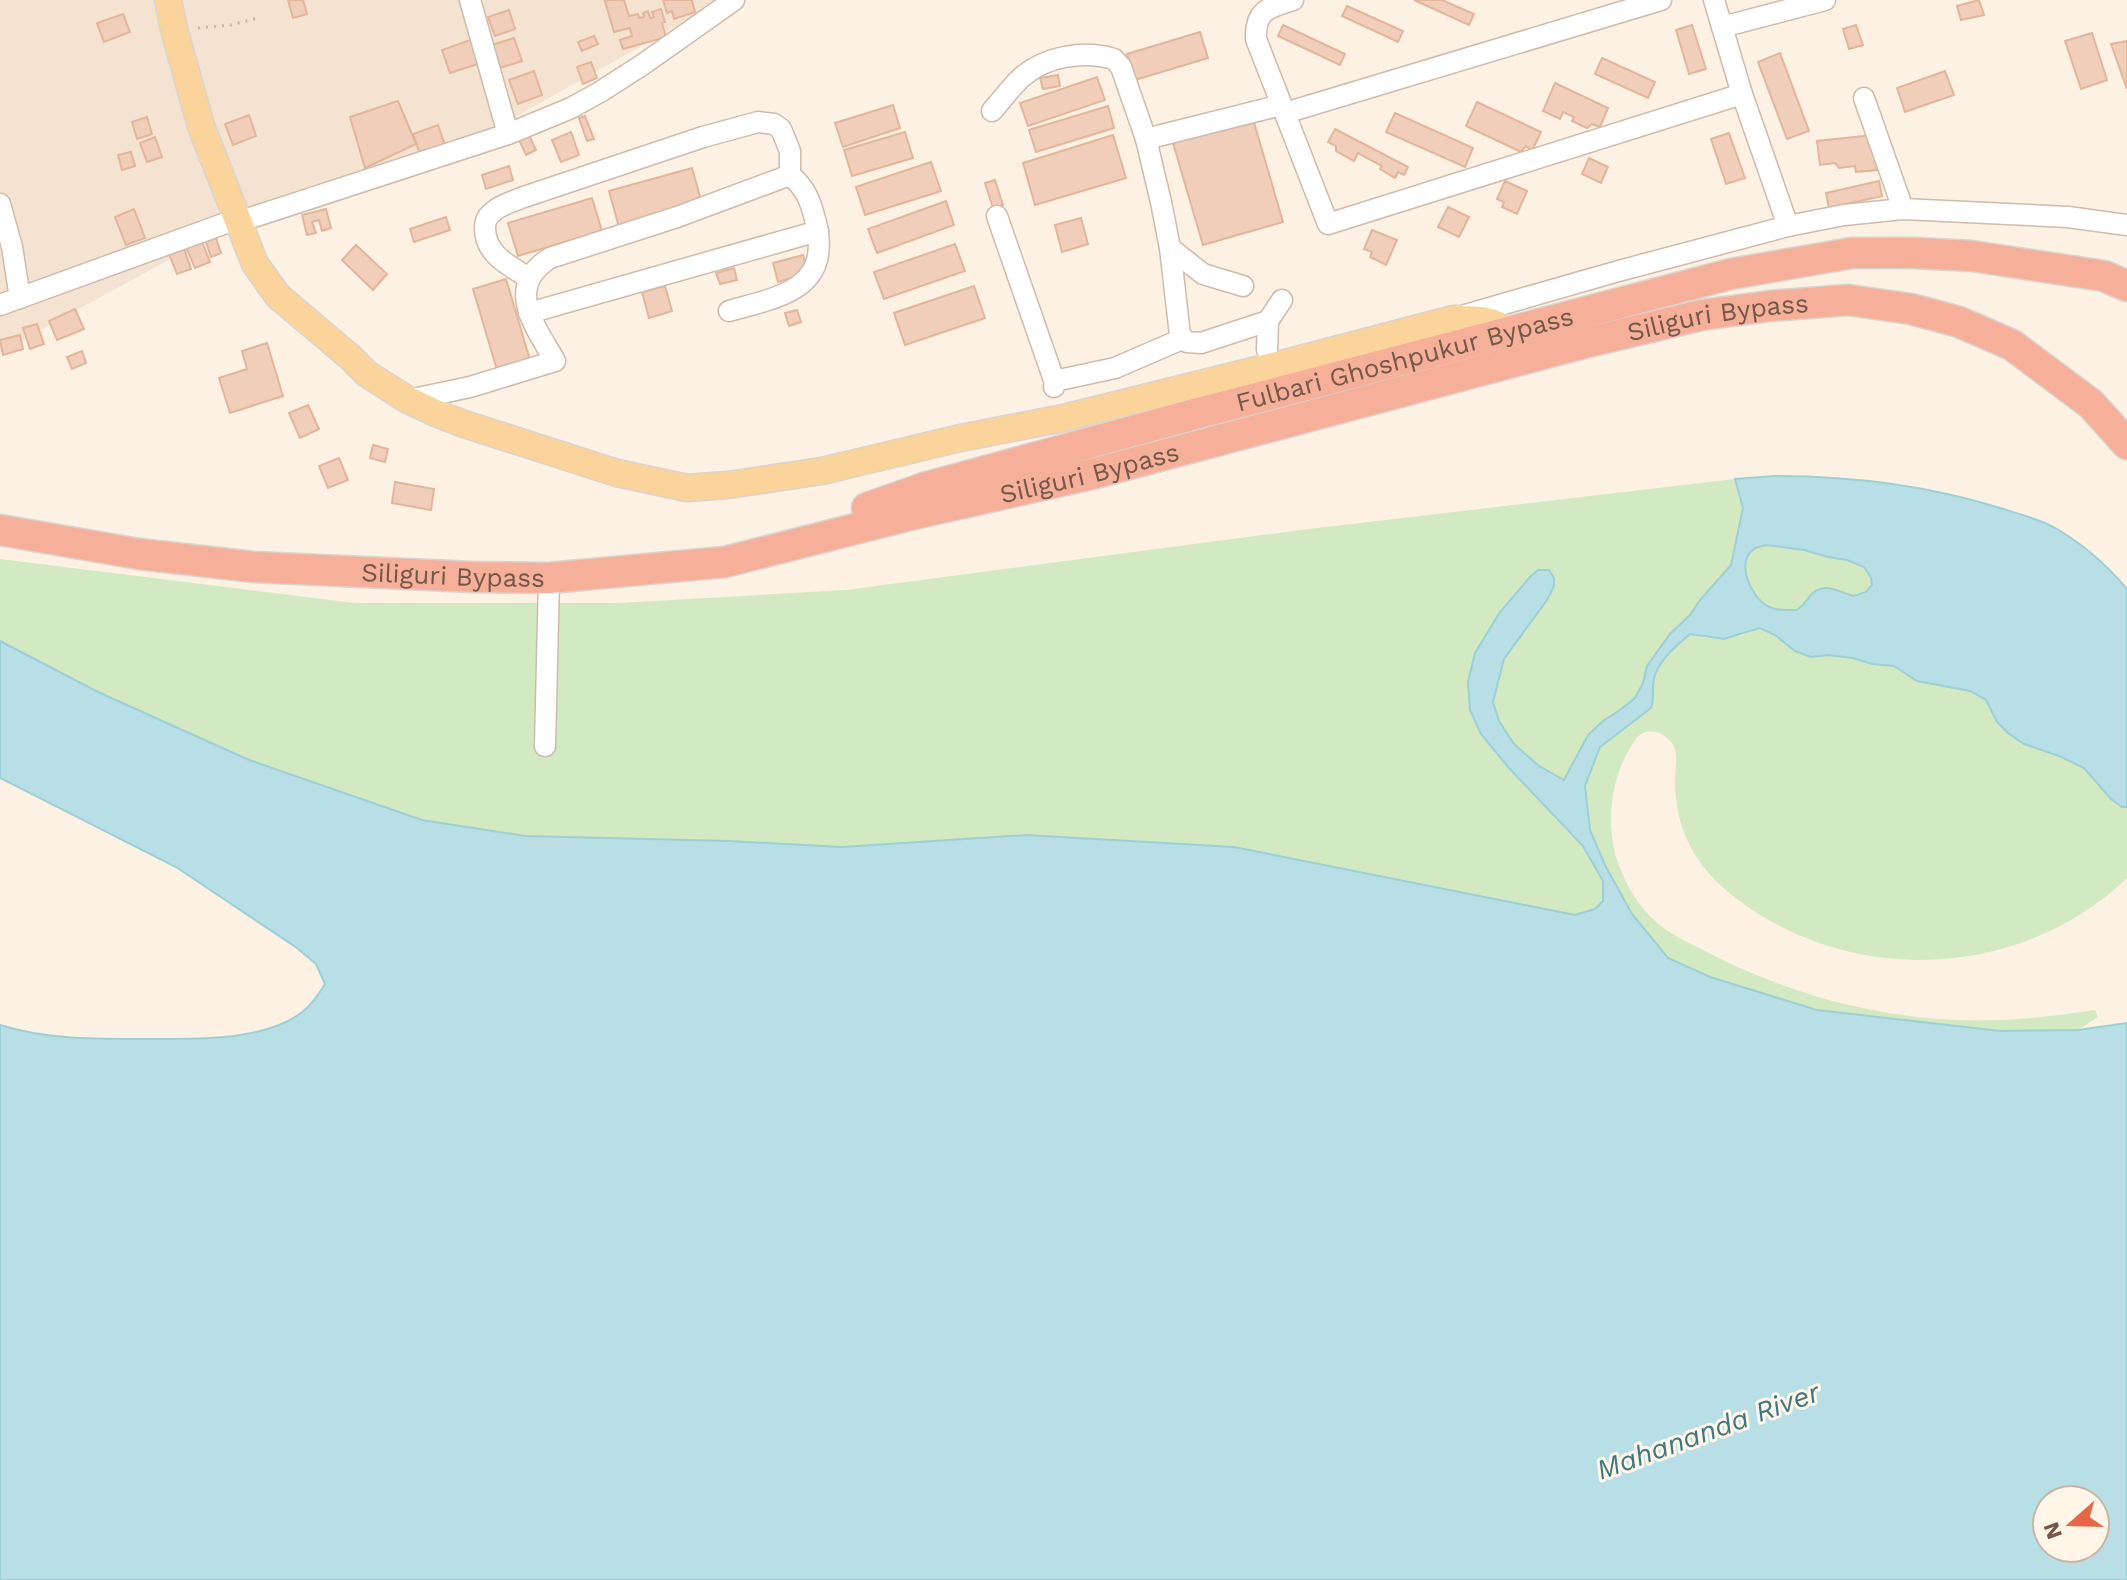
<svg xmlns="http://www.w3.org/2000/svg" width="2127" height="1580" viewBox="0 0 2127 1580" font-family="'Work Sans',sans-serif">
  <style>
    .residential { fill: #f3e3d0 }
    .green { fill: #d2e9c1 }
    .water { fill: #b7dfe5; stroke: #9dcfd6; stroke-width: 2; fill-rule: evenodd }
    .building { fill: #f1ceba; stroke: #e3b59a; stroke-width: 2 }
    .lines { fill: none; stroke-linecap: round; stroke-linejoin: round }
    .minor-casing { stroke: #cfbbac; stroke-width: 23 }
    .major-casing { stroke: #dbd3d0; stroke-width: 29 }
    .highway-casing { stroke: #dbd3d0; stroke-width: 33 }
    .path { stroke: #d5b29d; stroke-width: 3; stroke-dasharray: 2 6; stroke-linecap: butt }
    .minor { stroke: #fff; stroke-width: 20 }
    .major { stroke: #fad49a; stroke-width: 26 }
    .highway { stroke: #f6af99; stroke-width: 30 }
    .labels { text-anchor: middle; dominant-baseline: central; stroke-width: 6; stroke-linejoin: round; paint-order: stroke }
    .street-label { font-size: 26px; fill: #735749; stroke: #fff5e8 }
    .water-label { font-size: 28px; font-style: italic; fill: #40777f; stroke: #fff5e8 }
  </style>
  <rect width="100%" height="100%" fill="#fcf1e2"/>
  <polygon class="residential" points="0,0 723,0 478,138 238,222 0,352"/>
  <g class="green">
    <polygon points="1735,479 1743,508 1731,565 1700,600 1690,615 1670,634 1647,666 1643,683 1635,698 1620,710 1603,721 1588,735 1563,781 1539,766 1514,744 1499,721 1493,702 1504,659 1547,600 1538,570 1530,577 1500,613 1475,653 1468,682 1470,710 1481,734 1508,767 1583,846 1603,881 1603,901 1595,909 1575,915 1234,847 1026,835 842,847 525,836 422,820 249,760 98,692 0,641 0,559 354,603 620,603 846,590 1309,529"/>
    <path d="M1766 545 1804 550 1828 557 1847 560 1864 567 1871 578 1872 585 1866 592 1854 596C1840 593 1824 580 1811 595 1806 601 1804 605 1797 610 1787 610 1774 611 1766 605 1751 596 1735 563 1754 549 1756 547 1763 546 1766 545Z"/>
    <path d="M1760 628 1775 635 1795 651 1811 657 1828 655 1853 658 1872 664 1894 666 1917 681 1970 691 1986 700 1991 708 2059 756 2084 768 2111 799 2122 807H2127V878C2023 978 1857 987 1741 902 1701 873 1678 839 1675 788 1674 776 1678 760 1675 749 1670 736 1656 728 1643 733 1637 736 1634 742 1630 748 1612 778 1607 815 1614 849 1621 878 1638 908 1661 926 1675 937 1692 944 1707 952 1778 989 1858 1013 1938 1019 1991 1023 2043 1018 2095 1010L2098 1017 2078 1030 2000 1031 1817 1010 1710 977 1668 958 1632 914 1605 865 1590 830 1585 786 1600 747 1651 708C1655 697 1651 687 1655 675 1661 658 1677 645 1690 634L1707 638 1741 636Z"/>
  </g>
  <path class="water" d="M1775 476C1852 476 1926 485 2000 508 2019 514 2040 519 2057 529 2084 545 2107 565 2127 589V807H2122L2111 799 2084 768 2059 756 2024 744 2008 733 1997 722 1986 700 1970 691 1917 681 1894 666 1872 664 1853 658 1828 655 1811 657 1795 651 1775 635 1760 628 1724 639 1690 634C1677 645 1661 658 1655 675 1651 687 1655 697 1651 708L1600 747 1585 786 1590 830 1605 865 1632 914 1668 958 1710 977 1817 1010 2000 1031 2078 1030 2127 1023V1580H0V1025C48 1040 97 1039 146 1039 189 1039 246 1041 286 1022 305 1013 314 1002 325 984L316 964 297 948 176 867 0 778V641L98 692 249 760 422 820 525 836 728 841 842 847 1026 835 1234 847 1575 915 1595 909 1603 901V881L1583 846 1508 767 1481 734 1470 710 1468 682 1475 653 1500 612 1530 577 1538 570H1549L1554 578V586L1547 600 1504 659 1493 702 1499 721 1514 744 1539 766 1564 780 1588 735 1603 721 1620 710 1635 698 1643 683 1647 666 1670 634 1690 615 1700 600 1731 565 1743 508 1735 479ZM1766 545 1804 550 1828 557 1847 560 1864 567 1871 578 1872 585 1866 592 1854 596C1840 593 1824 580 1811 595 1806 601 1804 605 1797 610 1787 610 1774 611 1766 605 1751 596 1735 562 1754 549 1756 547 1763 546 1766 545ZM2095 1500V1548H2047V1500Z"/>
  <g class="building">
    <polygon points="288,0 303,0 307,14 293,18"/>
    <polygon points="609,0 624,0 629,16 638,14 639,18 644,17 643,13 648,11 650,18 654,17 652,12 661,9 665,22 662,23 666,37 623,49 620,40 632,36 630,28 614,32 605,1"/>
    <polygon points="663,0 692,0 695,12 674,19 672,11 667,13"/>
    <polygon points="1414,0 1442,0 1474,14 1469,25"/>
    <polygon points="1979,0 1984,15 1961,20 1957,6"/>
    <polygon points="1347,6 1403,31 1398,42 1342,16"/>
    <polygon points="509,10 515,29 495,36 488,17"/>
    <polygon points="123,14 130,32 104,42 97,23"/>
    <polygon points="1283,25 1345,54 1340,65 1278,36"/>
    <polygon points="1692,25 1706,69 1689,74 1676,30"/>
    <polygon points="1856,25 1863,45 1849,49 1843,29"/>
    <polygon points="1200,32 1208,58 1135,80 1127,54"/>
    <polygon points="2092,33 2107,80 2081,89 2065,41"/>
    <polygon points="594,36 598,44 582,51 578,42"/>
    <polygon points="514,38 522,61 500,68 492,45"/>
    <polygon points="473,39 481,63 450,73 442,50"/>
    <polygon points="2127,41 2127,89 2111,44"/>
    <polygon points="1780,53 1809,131 1787,139 1758,62"/>
    <polygon points="1602,58 1655,82 1648,98 1595,74"/>
    <polygon points="591,62 597,78 583,84 577,67"/>
    <polygon points="534,71 542,95 518,104 509,80"/>
    <polygon points="1945,71 1954,95 1905,112 1897,88"/>
    <polygon points="1058,75 1060,86 1043,89 1040,78"/>
    <polygon points="1097,77 1105,100 1028,126 1020,103"/>
    <polygon points="1555,83 1608,108 1600,127 1592,124 1587,128 1572,121 1574,117 1563,112 1560,119 1543,111"/>
    <polygon points="398,101 416,144 365,168 350,117"/>
    <polygon points="1477,102 1541,132 1532,151 1526,146 1521,152 1466,126"/>
    <polygon points="893,105 900,128 843,147 835,123"/>
    <polygon points="1108,106 1114,128 1036,152 1029,130"/>
    <polygon points="1395,113 1473,148 1465,167 1386,132"/>
    <polygon points="249,115 256,136 233,145 225,124"/>
    <polygon points="585,116 594,139 587,141 579,118"/>
    <polygon points="147,117 152,134 137,139 132,122"/>
    <polygon points="1253,119 1283,222 1203,245 1173,143"/>
    <polygon points="438,125 445,145 420,154 413,134"/>
    <polygon points="1335,129 1408,167 1404,175 1398,172 1395,178 1380,169 1382,166 1358,153 1354,161 1336,151 1336,146 1328,142"/>
    <polygon points="571,132 579,155 561,162 552,140"/>
    <polygon points="905,132 913,158 852,176 844,150"/>
    <polygon points="1729,133 1745,178 1726,184 1711,139"/>
    <polygon points="529,135 536,150 526,155 519,140"/>
    <polygon points="1113,135 1126,178 1035,205 1023,163"/>
    <polygon points="1873,135 1877,170 1856,172 1855,166 1839,168 1835,163 1820,165 1817,141"/>
    <polygon points="155,137 162,157 147,162 140,143"/>
    <polygon points="131,152 135,166 122,170 118,155"/>
    <polygon points="1589,158 1608,167 1601,183 1582,174"/>
    <polygon points="931,162 941,191 865,215 856,187"/>
    <polygon points="509,166 513,180 486,189 482,175"/>
    <polygon points="692,168 702,204 619,227 609,191"/>
    <polygon points="995,180 1003,205 993,208 985,183"/>
    <polygon points="1505,181 1527,191 1517,214 1502,207 1504,202 1497,199"/>
    <polygon points="1879,181 1882,196 1829,208 1826,193"/>
    <polygon points="592,198 602,231 518,256 508,223"/>
    <polygon points="946,201 954,225 877,253 868,229"/>
    <polygon points="1448,207 1469,217 1459,237 1438,227"/>
    <polygon points="134,209 145,238 126,245 115,217"/>
    <polygon points="326,209 331,228 322,231 319,220 312,222 316,233 307,235 302,215"/>
    <polygon points="446,217 450,230 414,242 410,229"/>
    <polygon points="1081,218 1088,244 1062,252 1055,225"/>
    <polygon points="1372,230 1397,240 1386,265 1370,257 1372,252 1364,249"/>
    <polygon points="216,238 221,253 211,257 206,242"/>
    <polygon points="202,241 210,262 195,268 186,247"/>
    <polygon points="955,244 965,271 884,299 874,272"/>
    <polygon points="356,245 387,274 373,290 342,260"/>
    <polygon points="184,248 191,269 177,274 169,254"/>
    <polygon points="803,255 808,273 778,282 773,263"/>
    <polygon points="734,268 737,280 720,284 716,273"/>
    <polygon points="506,279 530,360 497,370 473,289"/>
    <polygon points="665,286 672,311 649,318 642,292"/>
    <polygon points="974,286 985,318 905,345 894,313"/>
    <polygon points="75,309 84,329 57,340 49,321"/>
    <polygon points="797,310 801,322 789,326 785,313"/>
    <polygon points="37,324 44,344 30,349 23,328"/>
    <polygon points="20,335 23,349 3,355 0,340"/>
    <polygon points="267,343 283,396 230,413 219,378 247,369 242,351"/>
    <polygon points="82,351 86,363 72,369 67,357"/>
    <polygon points="308,405 319,429 300,438 289,413"/>
    <polygon points="373,445 388,449 385,462 370,458"/>
    <polygon points="339,458 348,480 328,488 319,466"/>
    <polygon points="395,482 434,489 431,510 392,503"/>
  </g>
  <g class="lines">
    <defs>
      <g id="minor">
        <polyline points="470,0 508,134"/>
        <path d="M1293 0C1269 8 1255 9 1256 39L1328 224 1742 94"/>
        <polyline points="1714,0 1742,94 1788,226"/>
        <polyline points="1722,27 1825,0"/>
        <polyline points="1864,98 1903,209"/>
        <path d="M992 111C1002 100 1011 87 1022 77 1046 56 1084 50 1114 59L1121 67 1146 139 1161 202 1170 248 1180 335 1187 342 1201 343 1268 321"/>
        <polyline points="1285,113 1661,0"/>
        <polyline points="1146,139 1281,105"/>
        <polyline points="0,204 12,247 20,298"/>
        <polyline points="997,216 1055,383"/>
        <polyline points="238,222 508,134 571,108 600,92 642,65 734,0"/>
        <polyline points="1170,248 1203,274 1243,286"/>
        <path d="M529 278C510 266 485 255 485 228 485 221 487 216 493 212 500 205 512 202 521 198L703 137 758 122 774 124 781 129 790 151V175"/>
        <polyline points="0,305 237,219"/>
        <polyline points="529,313 818,231"/>
        <polyline points="1465,315 1615,272 1788,226 1844,215 1903,209 2068,217 2127,225"/>
        <polyline points="1267,350 1268,321 1282,300"/>
        <polyline points="1054,387 1055,383 1059,380 1115,368 1182,339"/>
        <path d="M408 400 470 387 555 361C535 326 504 287 550 258L677 217 790 175C807 189 811 203 816 223 832 290 778 297 729 311"/>
        <polyline points="545,746 549,578"/>
      </g>
      <path id="major" d="M168 0 174 29 201 126 255 264 278 296 350 357 367 374 408 400 438 414 464 424 617 473 687 488 728 485 822 471 956 439 1063 418 1281 364 1453 319C1473 319 1493 318 1509 332"/>
      <g id="highway">
        <path id="s1" d="M867 508 924 488 1195 414 1731 274 1852 253H1915L1972 256 2104 276 2127 286"/>
        <path id="s2" d="M0 530 139 554 254 567 472 577 549 578 725 562 914 514 1092 474 1584 343 1702 315 1770 306 1848 300 1911 309 1959 322 2012 345 2091 404 2127 444"/>
      </g>
    </defs>
    <use href="#minor" class="minor-casing"/>
    <use href="#major" class="major-casing"/>
    <use href="#highway" class="highway-casing"/>
    <polyline class="path" points="198,28 231,25 258,18"/>
    <use href="#minor" class="minor"/>
    <use href="#major" class="major"/>
    <use href="#highway" class="highway"/>
  </g>
  <g class="labels">
    <g class="street-label">
      <text stroke="none"><textPath href="#s2" startOffset="1752">Siliguri Bypass</textPath></text>
      <text stroke="none"><textPath href="#s1" startOffset="558">Fulbari Ghoshpukur Bypass</textPath></text>
      <text stroke="none"><textPath href="#s2" startOffset="1104">Siliguri Bypass</textPath></text>
      <text stroke="none"><textPath href="#s2" startOffset="456">Siliguri Bypass</textPath></text>
    </g>
    <g class="water-label">
      <text transform="translate(1708 1431) rotate(-20)">Mahananda River</text>
    </g>
  </g>
  <g transform="translate(2071 1524) rotate(250)"><circle r="38" fill="#fff5e8" stroke="#c7b6a8" stroke-width="2"/>
  <path d="M0-6L14 30L0 20L-14 30Z" fill="#e56748"/>
  <text y="-12" font-size="22" font-weight="bold" text-anchor="middle" fill="#735749">N</text>
  </g>
</svg>
